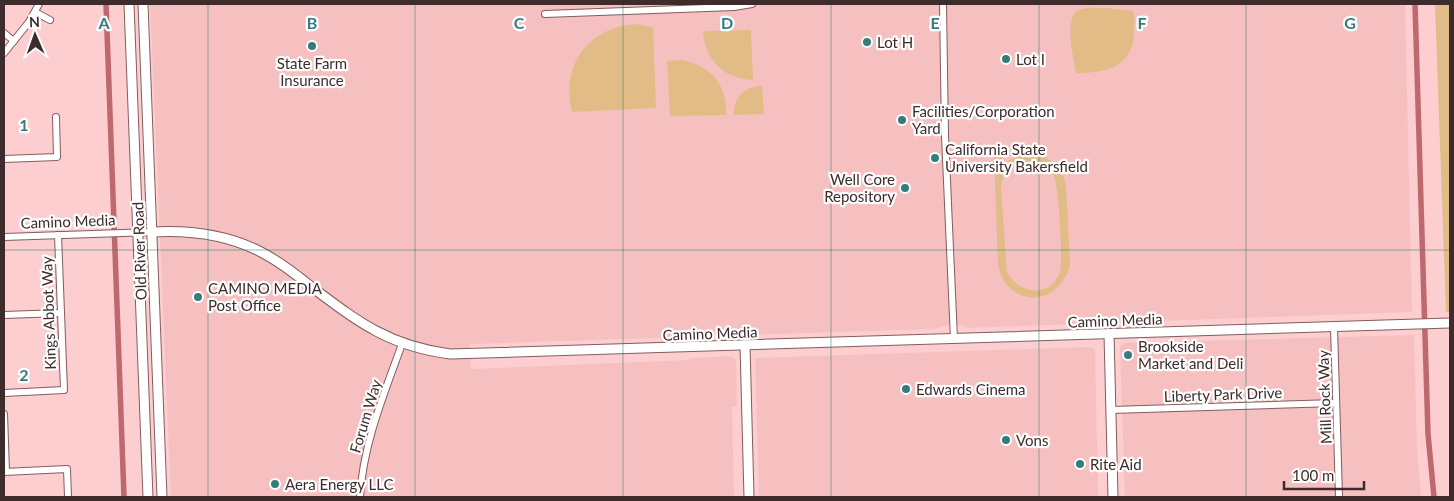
<svg xmlns="http://www.w3.org/2000/svg" width="1454" height="501" viewBox="0 0 1454 501" font-family="Lato,sans-serif">
  <style>
    .built { fill: #f6c0c1 }
    .green { fill: #e1bc86; fill-rule: evenodd }
    .lines { fill: none; stroke-linecap: round; stroke-linejoin: round }
    .canal { stroke: #be696d; stroke-width: 5.5 }
    .street-casing { stroke: #845c5d; stroke-width: 8 }
    .secondary-casing { stroke: #845c5d; stroke-width: 11 }
    .street { stroke: #fff; stroke-width: 6 }
    .secondary { stroke: #fff; stroke-width: 9 }
    .grid { fill: none; stroke: #337d7e; stroke-width: 1; stroke-opacity: 0.55 }
    .poi-dot { fill: #337d7e; stroke: #fdfdfd; stroke-width: 2 }
    .labels { text-anchor: middle; dominant-baseline: central; stroke-width: 4.5; stroke-linejoin: round; paint-order: stroke }
    .poi-label { font-size: 15px; fill: #3e2c2c; stroke: #fdfdfd; text-anchor: start }
    .street-label { font-size: 15px; fill: #3e2c2c; stroke: #fdfdfd }
    .grid-label { font-size: 16px; text-anchor: middle; font-weight: bold; fill: #337d7e; stroke: #fdfdfd; stroke-width: 4.5; stroke-linejoin: round; paint-order: stroke }
  </style>
  <rect width="100%" height="100%" fill="#fdcecf"/>
  <g class="built">
    <polygon points="150,4 1405,4 1412,312 966,328 963,325 944,326 935,329 470,344 471,369 688,360 693,358 731,356 736,360 737,407 732,407 734,497 171,497"/>
    <polygon points="1414,335 1417,449 1421,497 1125,497 1120,348 1123,343"/>
    <polygon points="1089,347 1095,349 1098,497 759,497 755,358"/>
  </g>
  <g class="green">
    <polygon points="1435,4 1450,4 1450,312 1446,312"/>
    <path d="M1106 8 1133 11C1136 17 1134 24 1134 30 1134 67 1107 73 1076 73 1074 59 1062 14 1081 9 1089 7 1098 8 1106 8Z"/>
    <path d="M636 24 653 27 656 108 572 112C560 66 588 27 636 24Z"/>
    <path d="M751 30 753 80C724 79 705 60 703 31Z"/>
    <path d="M681 60C710 65 728 85 726 115L670 116 667 61Z"/>
    <path d="M762 86 764 114 734 115C733 97 745 86 762 86Z"/>
    <path d="M1029 153C1049 155 1060 165 1066 184L1070 264C1064 294 1031 310 1008 286 1002 280 1000 272 998 265L994 155H1002V166L1014 157ZM1033 161C1042 163 1050 168 1054 176 1059 186 1063 262 1060 272 1050 299 1018 294 1007 272L1001 189C1002 171 1015 160 1033 161Z"/>
  </g>
  <g class="lines">
    <g class="canal">
      <polyline points="106,4 124,497"/>
      <polyline points="1415,4 1428,434 1434,497"/>
    </g>
    <defs>
      <g id="street">
        <polyline points="943,4 945,136 954,339"/>
        <polyline points="35,12 50,20"/>
        <polyline points="545,14 734,7 752,4"/>
        <polyline points="4,33 14,41"/>
        <polyline points="4,53 29,22 39,4"/>
        <polyline points="4,159 57,157 56,117"/>
        <polyline points="4,237 152,232"/>
        <polyline points="4,315 61,313"/>
        <polyline points="1334,327 1339,497"/>
        <polyline points="4,393 64,390 58,235"/>
        <polyline points="1111,410 1336,403"/>
        <polyline points="4,414 6,471"/>
        <polyline points="4,472 67,469 68,497"/>
        <path d="M360 497C363 444 384 394 402 344"/>
      </g>
      <g id="secondary">
        <polyline points="129,4 148,497"/>
        <polyline points="143,4 162,497"/>
        <path d="M152 232C189 230 225 234 259 251 277 260 293 272 309 285 357 321 388 346 450 354L1450 323"/>
        <polyline points="1109,334 1113,497"/>
        <polyline points="745,345 749,497"/>
      </g>
    </defs>
    <use href="#street" class="street-casing"/>
    <use href="#secondary" class="secondary-casing"/>
    <use href="#street" class="street"/>
    <use href="#secondary" class="secondary"/>
  </g>
  <path class="grid" d="M208 4V497M415 4V497M623 4V497M831 4V497M1039 4V497M1246 4V497M4 250H1450"/>
  <g class="poi-dot">
    <circle cx="867" cy="42" r="5"/>
    <circle cx="312" cy="46" r="5"/>
    <circle cx="1006" cy="59" r="5"/>
    <circle cx="902" cy="120" r="5"/>
    <circle cx="935" cy="158" r="5"/>
    <circle cx="905" cy="188" r="5"/>
    <circle cx="198" cy="297" r="5"/>
    <circle cx="1128" cy="355" r="5"/>
    <circle cx="906" cy="389" r="5"/>
    <circle cx="1006" cy="440" r="5"/>
    <circle cx="1080" cy="464" r="5"/>
    <circle cx="275" cy="484" r="5"/>
  </g>
  <g class="labels">
    <g class="poi-label">
      <text x="877" y="42">Lot H</text>
      <text x="1016" y="59">Lot I</text>
      <text x="312" y="63" text-anchor="middle">State Farm<tspan x="312" dy="17">Insurance</tspan></text>
      <text x="912" y="111">Facilities/Corporation<tspan x="912" dy="17">Yard</tspan></text>
      <text x="945" y="149">California State<tspan x="945" dy="17">University Bakersfield</tspan></text>
      <text x="895" y="179" text-anchor="end">Well Core<tspan x="895" dy="17">Repository</tspan></text>
      <text x="208" y="288">CAMINO MEDIA<tspan x="208" dy="17">Post Office</tspan></text>
      <text x="1138" y="346">Brookside<tspan x="1138" dy="17">Market and Deli</tspan></text>
      <text x="916" y="389">Edwards Cinema</text>
      <text x="1016" y="440">Vons</text>
      <text x="1090" y="464">Rite Aid</text>
      <text x="285" y="484">Aera Energy LLC</text>
    </g>
    <g class="street-label">
      <text transform="translate(68 221) rotate(-2)">Camino Media</text>
      <text transform="translate(139 251) rotate(-92)">Old River Road</text>
      <text transform="translate(48 313) rotate(-92)">Kings Abbot Way</text>
      <text transform="translate(1115 320) rotate(-2)">Camino Media</text>
      <text transform="translate(710 333) rotate(-2)">Camino Media</text>
      <text transform="translate(1223 394) rotate(-2)">Liberty Park Drive</text>
      <text transform="translate(1324 397) rotate(-92)">Mill Rock Way</text>
      <text transform="translate(365 416) rotate(-73)">Forum Way</text>
    </g>
  </g>
  <g class="grid-label">
    <text x="104" y="29">A</text>
    <text x="312" y="29">B</text>
    <text x="519" y="29">C</text>
    <text x="727" y="29">D</text>
    <text x="935" y="29">E</text>
    <text x="1142" y="29">F</text>
    <text x="1350" y="29">G</text>
    <text x="24" y="131">1</text>
    <text x="24" y="381">2</text>
  </g>
  <rect width="1454" height="501" fill="none" stroke="#3e2c2c" stroke-width="10"/>
  <g transform="translate(35 35) rotate(358)" stroke="#fdfdfd" stroke-width="4" paint-order="stroke">
  <path d="M0-4L9 19L0 12L-9 19Z" fill="#3e2c2c"/>
  <text y="-8" font-size="14" font-weight="bold" text-anchor="middle" fill="#3e2c2c">N</text>
  </g>
  <path d="M1284 481v8h80v-8" fill="none" stroke="#3e2c2c" stroke-width="2.5"/>
  <text x="1292" y="481" font-size="15" fill="#3e2c2c" stroke="#fdfdfd" stroke-width="4" paint-order="stroke">100 m</text>
</svg>
